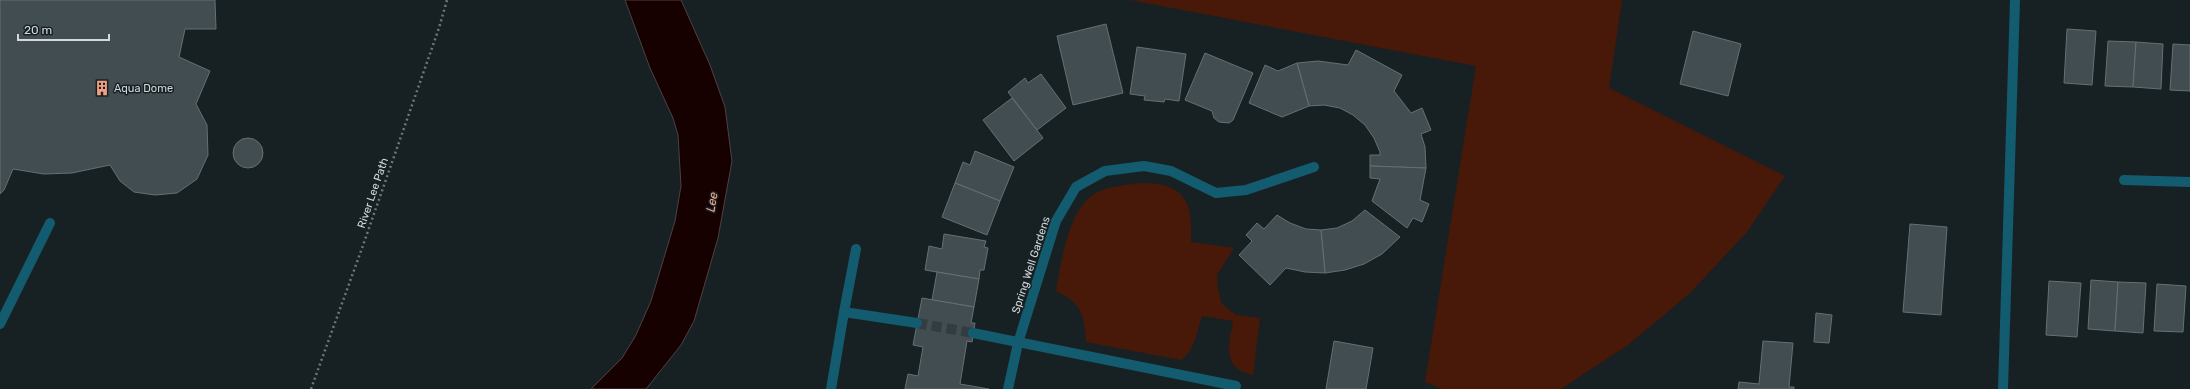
<svg xmlns="http://www.w3.org/2000/svg" width="2190" height="389" viewBox="0 0 2190 389" font-family="Rubik,sans-serif">
  <style>
    .green { fill: #481808 }
    .water { fill: #160000; stroke: #4e4142 }
    .building { fill: #424d51; stroke: #647074 }
    .lines { fill: none; stroke-linecap: round; stroke-linejoin: round }
    .minor-tunnel { stroke: #333c3f; stroke-width: 10; stroke-dasharray: 10 5; stroke-linecap: butt }
    .path { stroke: #6e7679; stroke-width: 2.5; stroke-dasharray: 2 3; stroke-linecap: butt }
    .minor { stroke: #135b6e; stroke-width: 10 }
    .labels { text-anchor: middle; dominant-baseline: central; stroke-width: 3; stroke-linejoin: round; paint-order: stroke }
    .poi-label { font-size: 11px; fill: #d2d8db; stroke: #172124; text-anchor: start }
    .street-label { font-size: 11px; fill: #d2d8db; stroke: #172124 }
    .water-label { font-size: 12px; font-style: italic; fill: #ffaa90; stroke: #172124 }
  </style>
  <rect width="100%" height="100%" fill="#172124"/>
  <g class="green">
    <polygon points="1130,0 1622,0 1609,88 1785,176 1747,232 1689,294 1628,345 1561,389 1442,389 1425,382 1476,66"/>
    <path d="M1141 183C1185 183 1193 201 1191 242L1234 248 1217 275 1218 289 1222 304 1236 315 1260 318 1253 375C1248 373 1242 372 1238 369 1223 358 1231 335 1233 321L1202 316C1197 331 1195 350 1181 360L1086 342C1084 314 1082 303 1056 291 1061 263 1068 208 1096 193 1109 186 1126 185 1141 183Z"/>
  </g>
  <polygon class="water" points="625,0 681,0 710,65 725,107 732,161 718,238 694,321 681,345 646,389 591,389 622,358 636,335 651,301 675,221 681,186 678,135 673,118 650,68"/>
  <g class="building">
    <polygon points="0,0 215,0 216,29 185,29 179,57 210,71 196,104 207,125 208,155 197,179 177,193 155,195 134,192 120,181 110,165 72,173 44,174 13,169 4,190 0,194"/>
    <polygon points="1106,24 1123,93 1073,105 1057,36"/>
    <polygon points="2067,29 2096,31 2092,85 2064,83"/>
    <polygon points="1693,31 1741,44 1728,96 1680,84"/>
    <polygon points="2108,41 2136,42 2133,87 2105,86"/>
    <polygon points="2136,42 2163,44 2161,89 2133,87"/>
    <polygon points="2173,44 2190,45 2190,91 2170,90"/>
    <polygon points="1137,47 1186,54 1179,101 1165,99 1164,102 1144,100 1145,96 1130,94"/>
    <polygon points="1356,50 1402,75 1394,91 1411,113 1422,108 1431,130 1421,134 1425,147 1426,168 1370,166 1370,155 1380,155 1380,152 1374,138 1365,125 1353,115 1340,108 1324,105 1309,106 1297,63 1318,61 1348,65"/>
    <polygon points="1205,53 1253,73 1233,120 1229,123 1219,122 1214,118 1212,111 1185,100"/>
    <polygon points="1297,63 1309,106 1282,117 1249,103 1265,65 1278,71"/>
    <polygon points="1041,74 1066,108 1037,130 1008,92 1025,78 1028,83"/>
    <polygon points="1012,98 1043,138 1014,161 983,120"/>
    <circle cx="248" cy="153" r="15"/>
    <polygon points="975,151 1014,167 1000,201 955,183 963,162 970,165"/>
    <polygon points="1370,166 1426,168 1420,200 1429,204 1422,222 1413,218 1407,228 1372,201 1380,179 1370,178"/>
    <polygon points="955,183 1000,201 987,235 942,217"/>
    <polygon points="1365,210 1400,237 1382,254 1364,264 1345,270 1325,273 1321,230 1337,228 1352,221"/>
    <polygon points="1277,215 1290,223 1306,229 1321,230 1325,273 1305,272 1286,268 1270,285 1239,255 1252,241 1246,235 1257,223 1264,229"/>
    <polygon points="1910,224 1947,227 1941,315 1903,312"/>
    <polygon points="944,234 986,241 984,247 988,248 984,270 980,270 979,279 925,270 929,246 942,249"/>
    <polygon points="937,272 979,279 974,307 932,300"/>
    <polygon points="2091,280 2118,282 2115,331 2088,329"/>
    <polygon points="2049,281 2081,283 2077,337 2046,335"/>
    <polygon points="2118,282 2146,283 2143,333 2115,331"/>
    <polygon points="2157,284 2186,286 2183,332 2154,331"/>
    <polygon points="922,298 974,307 971,323 975,323 972,342 967,341 960,384 989,389 905,389 908,374 918,376 923,347 913,345"/>
    <polygon points="1816,313 1832,315 1829,343 1814,342"/>
    <polygon points="1334,341 1373,348 1366,389 1326,389"/>
    <polygon points="1763,341 1793,343 1789,387 1794,387 1794,389 1738,389 1739,382 1759,384"/>
  </g>
  <g class="lines">
    <polyline class="minor-tunnel" points="917,323 973,333"/>
    <polyline class="path" points="311,389 361,251 439,28 447,0"/>
    <g class="minor">
      <polyline points="2124,180 2190,182"/>
      <polyline points="844,312 856,249"/>
      <polyline points="0,324 50,223"/>
      <polyline points="973,333 1236,386"/>
      <polyline points="831,389 844,312 917,323"/>
      <polyline points="1008,389 1018,343 1056,221 1076,187 1105,171 1144,166 1171,171 1216,193 1246,190 1314,167"/>
      <polyline points="2003,389 2015,0"/>
    </g>
  </g>
  <defs>
    <symbol id="building-bare" viewBox="-9 -9 18 18"><path d="M-4-6H4V6H1V3H-1V6H-4ZM-2.5-4.3h1.7v1.8h-1.7ZM.8-4.3h1.7v1.8H.8ZM-2.5-1h1.7V.8h-1.7ZM.8-1h1.7V.8H.8Z" fill="#f39f84" stroke="#172124" stroke-width="2.5" paint-order="stroke"/></symbol>
  </defs>
  <g fill-rule="evenodd">
    <use href="#building-bare" x="91" y="77" width="22" height="22"/>
  </g>
  <g class="labels">
    <g class="poi-label">
      <text x="114" y="88">Aqua Dome</text>
    </g>
    <g class="street-label">
      <text transform="translate(373 193) rotate(-71)">River Lee Path</text>
      <text transform="translate(1031 265) rotate(-72)">Spring Well Gardens</text>
    </g>
    <g class="water-label">
      <text transform="translate(712 202) rotate(-80)">Lee</text>
    </g>
  </g>
  <path d="M18 34v6h91v-6" fill="none" stroke="#d2d8db" stroke-width="2"/>
  <text x="24" y="34" font-size="12" fill="#d2d8db" stroke="#172124" stroke-width="3" paint-order="stroke">20 m</text>
</svg>
